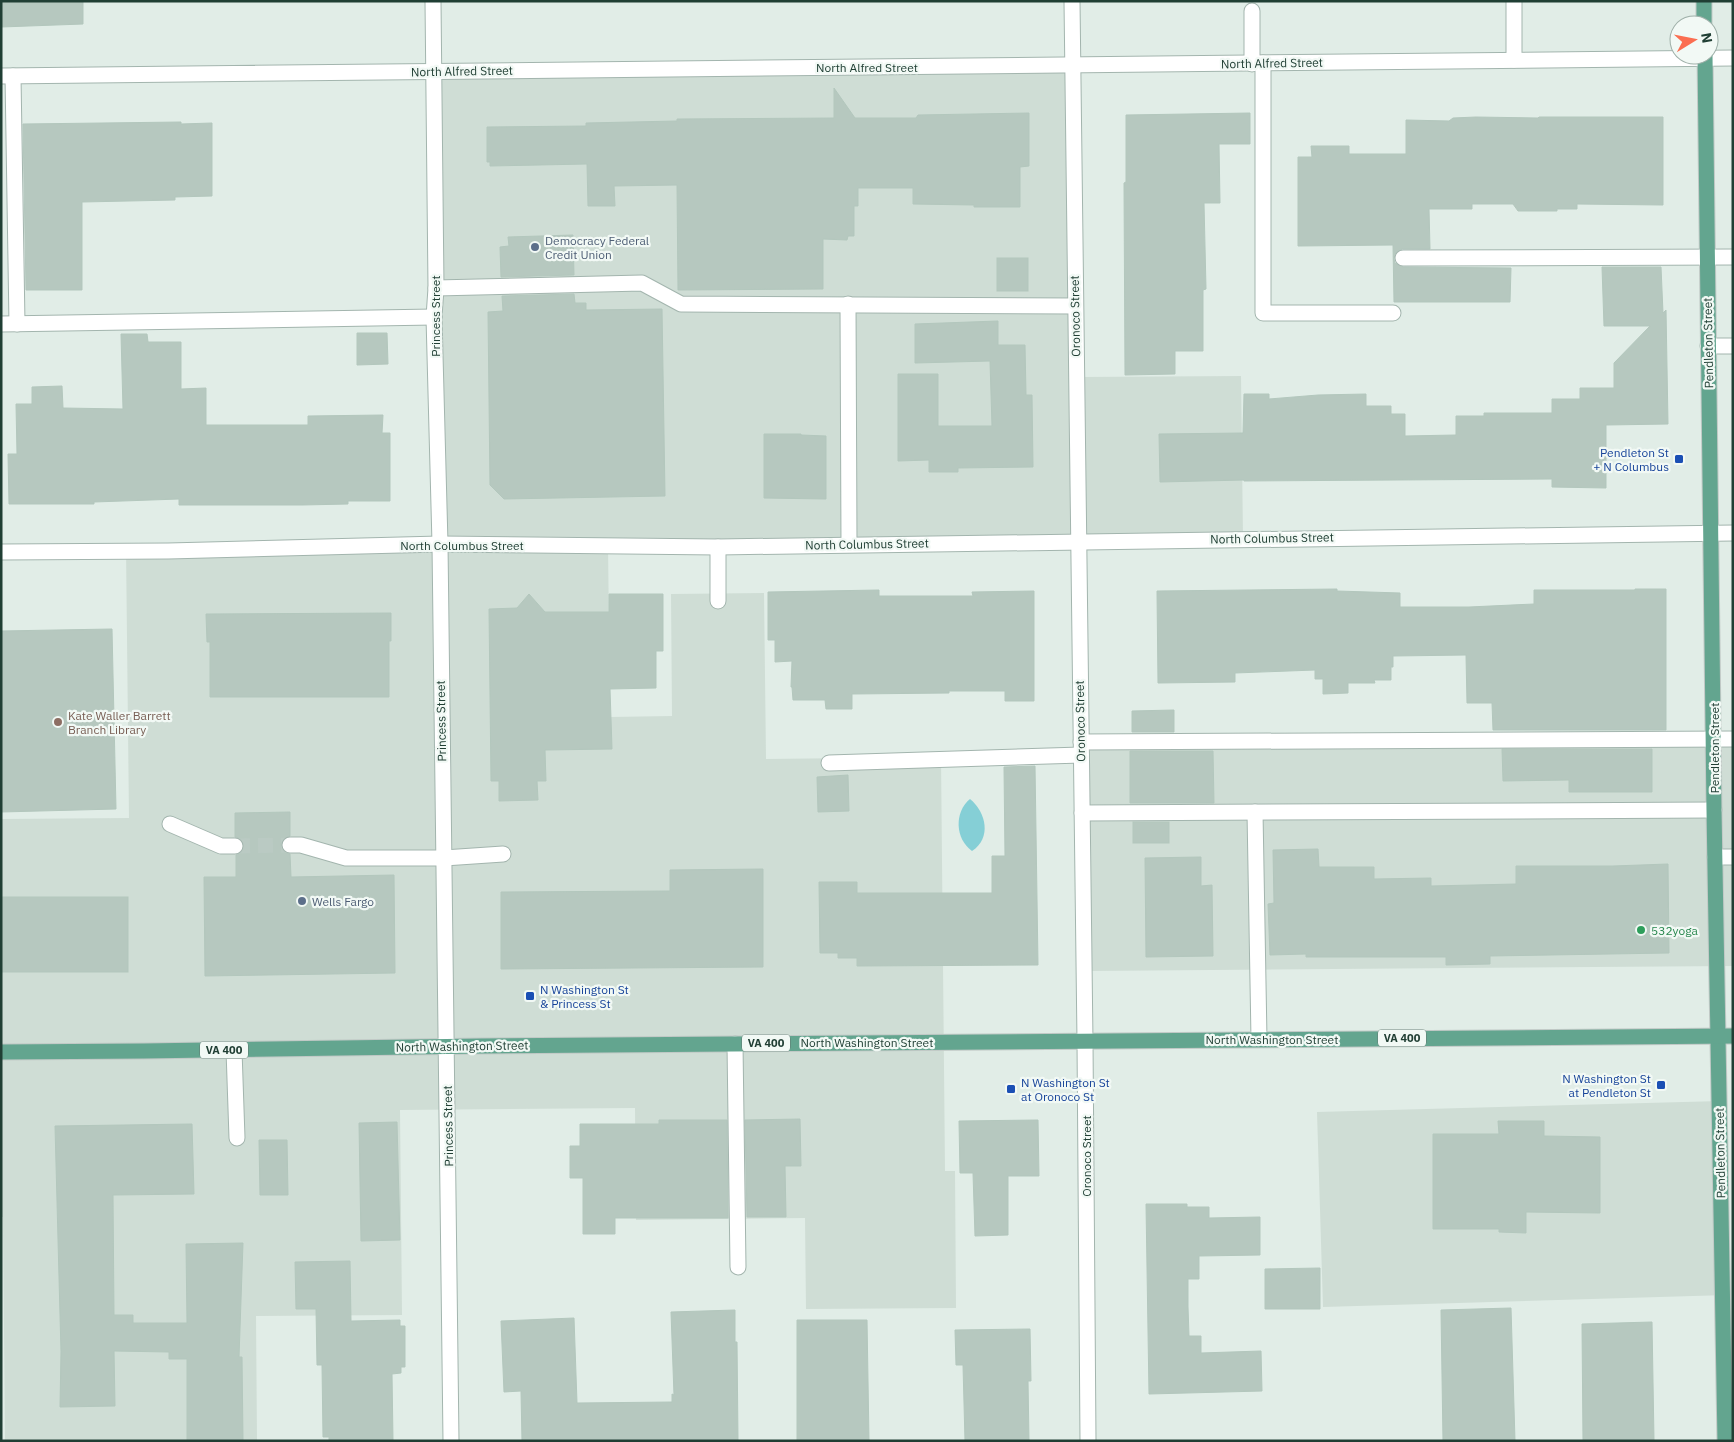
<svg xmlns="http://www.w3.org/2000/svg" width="1734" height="1442" viewBox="0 0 1734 1442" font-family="'IBM Plex Sans',sans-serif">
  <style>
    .built { fill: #cfddd5 }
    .water { fill: #85cfd6 }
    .building { fill: #b6c8bf; stroke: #b3c7bd }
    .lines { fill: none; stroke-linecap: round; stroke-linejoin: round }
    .minor-tunnel { stroke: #bacac3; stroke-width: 15; stroke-dasharray: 15 8; stroke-linecap: butt }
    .minor-casing { stroke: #a3b5ae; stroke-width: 17 }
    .major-casing { stroke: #c1c9c6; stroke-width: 17 }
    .minor { stroke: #fff; stroke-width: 15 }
    .major { stroke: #63a58f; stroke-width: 15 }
    .service-dot { fill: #5c6f8a; stroke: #f2f9f5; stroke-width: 2 }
    .transit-dot { fill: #1a4fb4; stroke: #f2f9f5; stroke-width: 2 }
    .education-dot { fill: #8d6e63; stroke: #f2f9f5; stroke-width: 2 }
    .leisure-dot { fill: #2e9e5b; stroke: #f2f9f5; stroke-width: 2 }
    .labels { text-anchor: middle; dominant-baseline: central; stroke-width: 4.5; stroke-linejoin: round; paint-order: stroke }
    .shield { fill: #f2f9f5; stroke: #5f776e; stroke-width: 1 }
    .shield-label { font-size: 11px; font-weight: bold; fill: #203f34 }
    .street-label { font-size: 12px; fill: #203f34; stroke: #f2f9f5 }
    .service-label { font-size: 12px; fill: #4e5e75; stroke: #f2f9f5; text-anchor: start }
    .transit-label { font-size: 12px; fill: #164399; stroke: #f2f9f5; text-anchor: end }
    .education-label { font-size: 12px; fill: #785e54; stroke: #f2f9f5; text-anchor: start }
    .leisure-label { font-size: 12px; fill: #27864d; stroke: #f2f9f5; text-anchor: start }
  </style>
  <rect width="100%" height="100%" fill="#e1ede7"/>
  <g class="built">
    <polygon points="1076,65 1080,377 1241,376 1243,538 608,544 610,717 672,716 671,594 764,593 766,759 941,757 945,1171 955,1171 956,1308 806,1309 805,1218 636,1220 635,1108 400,1110 402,1315 256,1316 257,1441 5,1441 3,1217 1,1217 1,819 129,818 126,547 442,543 437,71"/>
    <polygon points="1733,735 1733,966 1088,971 1085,744"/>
    <polygon points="1721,1101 1727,1295 1323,1307 1317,1112"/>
  </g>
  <path class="water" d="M970 799C986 812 992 838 972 851 955 839 954 812 970 799Z"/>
  <g class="building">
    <polygon points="1,1 83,1 83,24 1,27"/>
    <polygon points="834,88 855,118 916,118 918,115 1029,113 1029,166 1020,167 1020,207 974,207 974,205 913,204 913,188 858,188 858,206 854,206 854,236 848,236 847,240 823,239 823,289 678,290 677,185 614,186 615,206 588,206 587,164 490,166 490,162 487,162 487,127 586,126 586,123 677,121 677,119 834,118"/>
    <polygon points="1250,113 1250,144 1219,144 1220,203 1204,203 1206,289 1203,290 1203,351 1175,351 1175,374 1125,375 1124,183 1126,182 1126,115"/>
    <polygon points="1476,117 1538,118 1539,117 1663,117 1663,205 1577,204 1577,209 1557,209 1557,211 1518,211 1513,204 1472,204 1472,209 1429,209 1430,249 1402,249 1395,254 1394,259 1395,263 1403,267 1511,268 1510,302 1394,302 1393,245 1298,246 1298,157 1312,157 1311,146 1349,146 1349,154 1406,154 1406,120 1449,121 1453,118"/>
    <polygon points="181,122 181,124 212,123 212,196 175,197 175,200 82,202 82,290 26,290 23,124"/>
    <polygon points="573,235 574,275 501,277 500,247 509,246 508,237"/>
    <rect x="997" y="258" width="31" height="33"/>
    <polygon points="1602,267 1661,267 1663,313 1666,310 1668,424 1606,425 1606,488 1552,487 1552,479 1244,481 1244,480 1160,482 1159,434 1243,433 1244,394 1269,394 1269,399 1318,395 1366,394 1366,406 1391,406 1391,414 1405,414 1405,436 1456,435 1456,416 1484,416 1484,413 1552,413 1552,399 1580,399 1580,388 1614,388 1614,363 1650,326 1604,326"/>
    <polygon points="574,294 575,303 586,303 586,310 662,309 665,496 504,499 490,485 488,312 503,311 502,296"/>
    <polygon points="998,321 998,345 1025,345 1026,395 1032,395 1033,467 958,468 958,472 929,472 929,460 898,461 898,374 938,374 938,426 992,426 990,361 915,363 915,324"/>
    <polygon points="357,333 387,333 388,364 357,365"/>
    <polygon points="121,334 147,334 148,342 181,342 181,389 206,388 206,425 308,425 308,416 383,415 382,433 390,433 390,501 348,501 348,504 302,505 179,505 179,499 94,502 94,504 9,504 8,454 17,454 16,404 32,404 32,387 62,386 63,408 123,409"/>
    <polygon points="764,434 801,434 801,435 826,436 826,499 764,498"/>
    <polygon points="1337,589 1337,591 1400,593 1400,607 1469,607 1534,604 1534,590 1635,590 1635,589 1666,589 1666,730 1493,730 1492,703 1467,703 1466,655 1393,656 1393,667 1391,667 1391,680 1374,680 1375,683 1348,683 1348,693 1323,694 1323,679 1315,679 1315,670 1235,673 1235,682 1158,683 1157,591"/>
    <polygon points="879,590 879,596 973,596 972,592 1034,591 1034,701 1005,701 1005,691 949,691 949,693 852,694 852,709 826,709 825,700 793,700 792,687 791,687 792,661 775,662 775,640 768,640 768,592"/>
    <polygon points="529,594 545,612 609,612 609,594 663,594 663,651 656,651 656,688 610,689 612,749 545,750 546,781 537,781 538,800 499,801 499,781 491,781 489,609 517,608"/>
    <polygon points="391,613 391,641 389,641 389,697 210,697 210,642 207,642 206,614"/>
    <polygon points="112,629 116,809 1,812 1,631"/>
    <polygon points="1174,710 1174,732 1132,732 1132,711"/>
    <polygon points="1502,749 1652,749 1652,792 1569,792 1569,780 1503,781"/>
    <polygon points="1130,751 1213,751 1214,803 1130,803"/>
    <polygon points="1035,766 1038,965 857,966 857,958 838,958 838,953 820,953 819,882 857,882 857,893 992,893 992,856 1005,856 1004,767"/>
    <polygon points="848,775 849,811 818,812 817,777"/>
    <polygon points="290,812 290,836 282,840 281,845 285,853 290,854 291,877 394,875 395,973 205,976 204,877 236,877 236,855 243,851 244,846 240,838 235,837 235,813"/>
    <rect x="1133" y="822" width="36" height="21"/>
    <polygon points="1318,849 1319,867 1374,867 1374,879 1431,878 1431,886 1516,884 1516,866 1613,866 1668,864 1669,953 1490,956 1490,964 1446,965 1446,957 1306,957 1306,954 1270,955 1268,904 1274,903 1273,850"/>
    <polygon points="1201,857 1201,886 1212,885 1213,956 1146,957 1145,858"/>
    <polygon points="763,869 763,967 501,969 501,892 670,891 670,870"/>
    <rect x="1" y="897" width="127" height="75"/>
    <polygon points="800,1119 801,1166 785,1166 786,1217 747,1217 745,1120"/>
    <polygon points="659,1120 727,1120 728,1218 615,1218 615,1234 583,1234 583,1178 570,1178 570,1146 580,1146 580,1124 659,1124"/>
    <polygon points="1038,1120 1039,1176 1008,1176 1008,1235 975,1236 973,1173 960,1173 959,1121"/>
    <polygon points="1498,1121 1544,1121 1544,1136 1600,1137 1600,1213 1526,1212 1526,1233 1499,1232 1499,1229 1433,1229 1433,1134 1499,1134"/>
    <polygon points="397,1122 400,1240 361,1241 359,1123"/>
    <polygon points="192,1124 194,1194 113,1195 114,1315 133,1315 133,1323 187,1323 186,1244 243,1243 239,1357 242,1357 243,1441 187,1441 187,1359 169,1359 169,1352 114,1351 115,1406 60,1407 61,1352 55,1126"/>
    <polygon points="259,1140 287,1140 288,1195 260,1195"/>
    <polygon points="1146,1204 1187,1204 1187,1207 1209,1207 1209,1218 1260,1217 1260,1255 1199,1256 1199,1279 1188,1279 1188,1307 1189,1336 1201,1336 1201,1353 1261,1351 1262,1391 1149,1394"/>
    <polygon points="350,1261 351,1321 400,1320 400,1326 405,1326 405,1367 401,1367 401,1373 392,1374 393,1441 329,1441 329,1437 323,1437 322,1365 317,1365 316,1309 296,1309 295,1262"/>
    <polygon points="1320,1268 1320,1309 1265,1309 1265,1269"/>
    <polygon points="1511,1308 1515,1441 1443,1441 1441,1310"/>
    <polygon points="735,1310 735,1342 737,1342 738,1441 522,1441 521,1391 504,1392 501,1321 574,1318 577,1403 672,1402 672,1394 674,1395 671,1312"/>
    <polygon points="797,1320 867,1320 869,1441 797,1441"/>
    <polygon points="1652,1322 1654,1441 1583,1441 1582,1324"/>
    <polygon points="1030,1329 1031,1381 1028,1381 1029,1441 965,1441 963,1365 956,1365 955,1330"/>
  </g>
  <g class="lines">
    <polyline class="minor-tunnel" points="235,846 290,845"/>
    <defs>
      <g id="minor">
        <polyline points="433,1 436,288 434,317 440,544 451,1441"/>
        <polyline points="1072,1 1085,1041 1088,1441"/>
        <polyline points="1514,1 1514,60"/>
        <polyline points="1252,11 1252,64"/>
        <polyline points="1263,63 1263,313 1393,313"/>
        <polyline points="1,76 1733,58"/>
        <polyline points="13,76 17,324"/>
        <polyline points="1403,258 1733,257"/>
        <polyline points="436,288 642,283 681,304 1075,306"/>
        <polyline points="848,304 849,544"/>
        <polyline points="1,324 434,317"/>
        <polyline points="1708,346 1733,346"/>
        <polyline points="1,552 168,551 440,544 718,547 1733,533"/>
        <polyline points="718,601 718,547"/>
        <polyline points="1081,742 1733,739"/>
        <polyline points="829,763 1081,755"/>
        <polyline points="1255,812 1259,1039"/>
        <polyline points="1082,813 1714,810"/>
        <polyline points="170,824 221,846 235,846"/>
        <polyline points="290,845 301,845 346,858 444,858 503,854"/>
        <polyline points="1715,857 1733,857"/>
        <polyline points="735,1044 738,1267"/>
        <polyline points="234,1050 237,1138"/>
      </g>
      <g id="major">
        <polyline points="1704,1 1704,25"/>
        <polyline points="1705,55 1714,810 1725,1441"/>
        <polyline points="1,1052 144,1051 481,1046 1733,1036"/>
      </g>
    </defs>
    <use href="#minor" class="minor-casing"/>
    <use href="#major" class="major-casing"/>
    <use href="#minor" class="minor"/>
    <use href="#major" class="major"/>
  </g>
  <g class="service-dot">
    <circle cx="535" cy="247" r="5"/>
    <circle cx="302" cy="901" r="5"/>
  </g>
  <g class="transit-dot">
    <rect x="1674" y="454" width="10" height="10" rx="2.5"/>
    <rect x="525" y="991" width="10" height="10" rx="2.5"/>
    <rect x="1656" y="1080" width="10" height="10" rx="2.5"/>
    <rect x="1006" y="1084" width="10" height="10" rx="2.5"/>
  </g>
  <circle class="education-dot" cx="58" cy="722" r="5"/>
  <circle class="leisure-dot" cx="1641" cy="930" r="5"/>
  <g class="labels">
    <g class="shield">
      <rect x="1378" y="1029.5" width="48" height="17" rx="4"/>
      <rect x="742" y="1034.5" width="48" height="17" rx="4"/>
      <rect x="200" y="1041.5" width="48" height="17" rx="4"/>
    </g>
    <g class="shield-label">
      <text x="1402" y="1038">VA 400</text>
      <text x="766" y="1043">VA 400</text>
      <text x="224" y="1050">VA 400</text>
    </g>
    <g class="street-label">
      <text transform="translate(1272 63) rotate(-1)">North Alfred Street</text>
      <text x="867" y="67">North Alfred Street</text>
      <text transform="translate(462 71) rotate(-1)">North Alfred Street</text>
      <text transform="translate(435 316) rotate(-90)">Princess Street</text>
      <text transform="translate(1075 316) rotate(-91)">Oronoco Street</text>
      <text transform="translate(1708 343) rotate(-91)">Pendleton Street</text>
      <text transform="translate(1272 538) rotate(-1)">North Columbus Street</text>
      <text transform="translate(867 544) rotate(-1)">North Columbus Street</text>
      <text x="462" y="545">North Columbus Street</text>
      <text transform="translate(441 721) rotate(-91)">Princess Street</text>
      <text transform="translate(1080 721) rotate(-91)">Oronoco Street</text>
      <text transform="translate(1714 748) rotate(-90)">Pendleton Street</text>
      <text x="1272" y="1039">North Washington Street</text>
      <text x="867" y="1042">North Washington Street</text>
      <text transform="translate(462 1046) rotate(-1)">North Washington Street</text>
      <text transform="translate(448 1126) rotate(-91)">Princess Street</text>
      <text transform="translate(1720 1153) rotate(-91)">Pendleton Street</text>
      <text transform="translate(1086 1156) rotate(-90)">Oronoco Street</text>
    </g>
    <g class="service-label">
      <text x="545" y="240">Democracy Federal<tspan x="545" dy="14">Credit Union</tspan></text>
      <text x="312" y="901">Wells Fargo</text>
    </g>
    <g class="transit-label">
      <text x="1669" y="452">Pendleton St<tspan x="1669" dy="14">+ N Columbus</tspan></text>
      <text x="540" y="989" text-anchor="start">N Washington St<tspan x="540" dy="14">&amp; Princess St</tspan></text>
      <text x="1651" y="1078">N Washington St<tspan x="1651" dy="14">at Pendleton St</tspan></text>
      <text x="1021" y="1082" text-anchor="start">N Washington St<tspan x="1021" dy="14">at Oronoco St</tspan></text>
    </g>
    <g class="education-label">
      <text x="68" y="715">Kate Waller Barrett<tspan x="68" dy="14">Branch Library</tspan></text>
    </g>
    <g class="leisure-label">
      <text x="1651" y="930">532yoga</text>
    </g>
  </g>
  <rect width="1734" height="1442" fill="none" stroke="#203f34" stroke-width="5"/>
  <g transform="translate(1694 40) rotate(80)"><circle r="24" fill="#f2f9f5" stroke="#9eafa8"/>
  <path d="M0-4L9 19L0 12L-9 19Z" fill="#fb6e51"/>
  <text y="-8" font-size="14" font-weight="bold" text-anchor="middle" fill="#203f34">N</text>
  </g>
</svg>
